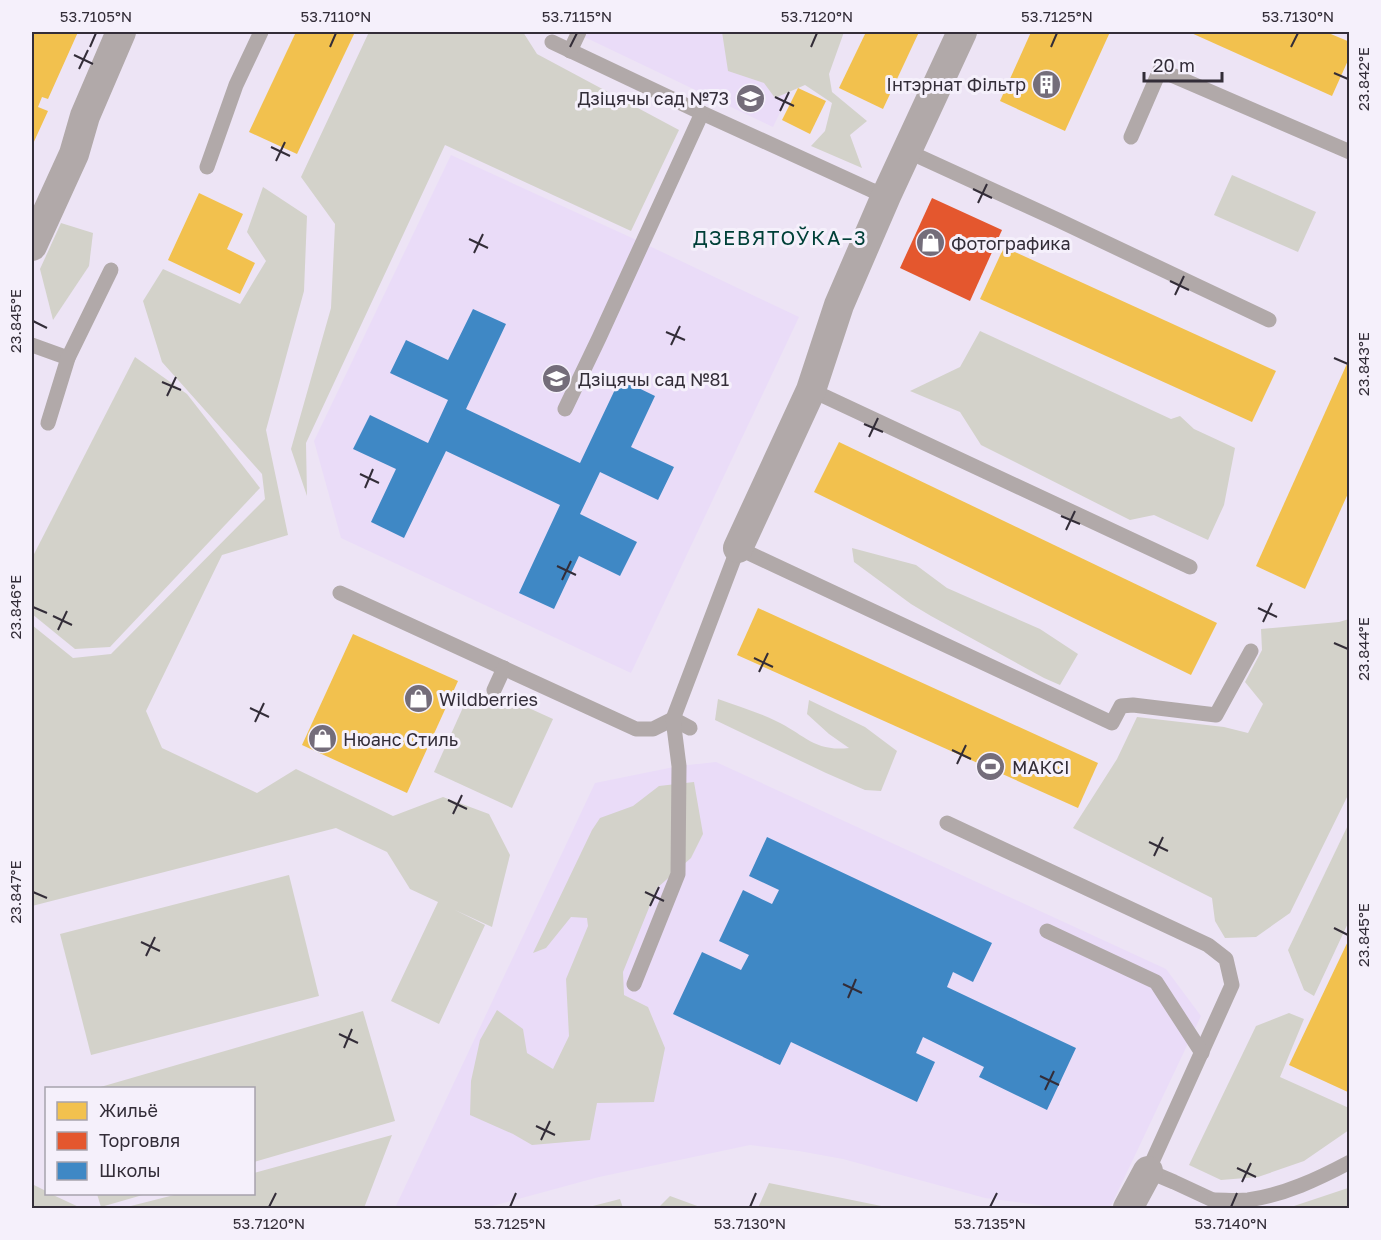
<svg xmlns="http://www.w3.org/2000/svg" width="1381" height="1240" viewBox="0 0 1381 1240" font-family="'Golos Text',sans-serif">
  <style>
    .built { fill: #eadcf8 }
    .green { fill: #d3d2ca }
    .homes { fill: #f2c14e }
    .shops { fill: #e4572e }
    .schools { fill: #3f88c5 }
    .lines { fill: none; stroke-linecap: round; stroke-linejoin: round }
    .lane { stroke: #b1a9a9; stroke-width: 15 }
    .street { stroke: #b1a9a9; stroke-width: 30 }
    .ticks { fill: none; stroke: #332d38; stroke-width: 2 }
    .labels { text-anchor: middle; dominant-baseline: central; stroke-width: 6; stroke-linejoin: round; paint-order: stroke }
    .poi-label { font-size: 18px; fill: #332d38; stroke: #f5f0fb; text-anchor: start }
    .neighbourhood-label { font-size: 20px; letter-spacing: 1.5px; fill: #004038; stroke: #f5f0fb }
    .neatline { fill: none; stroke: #332d38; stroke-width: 2 }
    .ticks-label { font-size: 15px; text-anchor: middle; fill: #332d38 }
  </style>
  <rect width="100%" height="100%" fill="#ede4f5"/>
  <g class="built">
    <polygon points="574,32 817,32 801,69 773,127"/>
    <polygon points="451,155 643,243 799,317 631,673 341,538 314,441"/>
    <polygon points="716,762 1166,969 1201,1016 1110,1208 1061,1208 985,1198 843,1159 799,1151 750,1145 599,1177 485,1208 395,1208 595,783 679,766"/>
  </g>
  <g class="green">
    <polygon points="369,32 523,32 537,54 679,130 631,231 445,145 306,443 307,496 291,449 331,308 335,224 301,177"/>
    <polygon points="722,32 774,32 798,34 800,32 844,32 829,74 832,92 867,121 850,135 862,168 811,146 825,131 832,103 805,85 775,98 764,83 728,71"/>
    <polygon points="1232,175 1316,212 1298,252 1214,215"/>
    <polygon points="263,187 307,216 304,291 266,430 288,535 222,555 146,711 162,748 257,793 296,769 393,816 443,797 489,814 510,855 492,927 455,910 485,925 439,1024 391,1001 438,902 410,889 387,852 336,828 32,906 32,625 73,658 111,654 265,499 262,474 162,362 143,301 163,269 240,304 266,261 247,232"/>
    <polygon points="61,223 93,233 89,266 53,320 40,269"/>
    <polygon points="980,331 1171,419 1180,416 1194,429 1235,448 1224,505 1208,540 1154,515 1130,520 981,445 960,412 910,391 960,367"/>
    <polygon points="135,357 187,394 260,488 110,647 75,649 32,614 32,558"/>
    <polygon points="852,548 916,565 947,588 1040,629 1078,654 1060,685 1044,678 931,616 911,604 854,562"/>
    <polygon points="1349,619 1349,793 1290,913 1256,937 1225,938 1215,921 1212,898 1073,828 1117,759 1137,717 1224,727 1248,733 1263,704 1245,682 1262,650 1261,629 1339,622"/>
    <polygon points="496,693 553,719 512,808 434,772 469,694"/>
    <path d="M718 699C737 706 758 712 776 721 804 734 814 752 849 748L829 734 807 714 809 700 865 727 897 751 881 791 865 790 826 773 715 720Z"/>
    <polygon points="694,782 703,834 691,858 657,888 623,972 624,995 648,1007 665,1048 654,1102 597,1103 590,1140 532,1145 513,1134 470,1115 471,1081 480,1040 497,1010 523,1029 527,1053 553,1069 569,1036 566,979 588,926 587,918 571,917 546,948 533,953 592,830 600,818 633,806 659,786"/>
    <polygon points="1349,823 1349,921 1314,996 1304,990 1288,950"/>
    <polygon points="289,875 319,996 91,1055 60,934"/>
    <polygon points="363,1011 395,1121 254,1162 254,1088 97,1088"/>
    <polygon points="1289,1013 1304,1019 1280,1077 1349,1108 1349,1130 1304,1161 1258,1177 1221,1180 1189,1165 1256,1026"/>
    <polygon points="392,1135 364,1208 123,1208 178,1194 254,1194 254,1173"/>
    <polygon points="769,1183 891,1208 894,1208 758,1208"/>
    <polygon points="32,1184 46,1191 46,1194 51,1194 81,1208 34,1208 32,1207"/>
    <polygon points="1349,1187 1349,1208 1288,1208 1348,1188"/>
    <polygon points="97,1194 146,1194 101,1207"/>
    <polygon points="670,1196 700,1207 701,1208 658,1208"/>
    <polygon points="620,1199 623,1208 585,1208"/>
  </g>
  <g class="homes">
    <polygon points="32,32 78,32 48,99 42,97 38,107 48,111 32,146"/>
    <polygon points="296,32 355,32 297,154 249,132"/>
    <polygon points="866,32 919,32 883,109 839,88"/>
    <polygon points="1031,32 1110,32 1065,131 1000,101"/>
    <polygon points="1189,32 1326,32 1350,42 1350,56 1332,96"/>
    <polygon points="798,88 826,101 810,134 782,120"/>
    <polygon points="199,193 243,214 227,249 255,263 240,294 168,260"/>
    <polygon points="1004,247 1276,371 1252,422 980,299"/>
    <polygon points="1350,357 1350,489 1305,589 1256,566"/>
    <polygon points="839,442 1217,623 1191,675 814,492"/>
    <polygon points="758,608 1098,763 1078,808 737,655"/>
    <polygon points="353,634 458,681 407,793 302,745"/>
    <polygon points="1350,937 1350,1093 1289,1065"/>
  </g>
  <polygon class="shops" points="932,198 1002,230 970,301 900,268"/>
  <g class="schools">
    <polygon points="473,309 506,324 466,409 580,463 620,379 655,396 631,447 674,467 658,500 600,472 580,514 637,542 620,576 579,556 554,609 519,593 560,505 446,451 404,538 371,522 396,469 353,449 370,415 428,443 448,400 390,373 406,340 448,360"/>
    <polygon points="767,837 992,943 973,982 953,972 947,987 1076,1048 1047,1110 979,1077 984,1067 923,1037 916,1053 935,1062 917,1102 791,1042 780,1065 673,1014 702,952 741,970 749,955 719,941 743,890 772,904 779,890 749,876"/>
  </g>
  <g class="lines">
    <g class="lane">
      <polyline points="552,42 702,113 871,190 886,196"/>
      <polyline points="570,51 579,32"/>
      <polyline points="1131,137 1160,70 1350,152"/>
      <polyline points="907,151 1058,220 1269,320"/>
      <polyline points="207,167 236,85 261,32"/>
      <polyline points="32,345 68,358"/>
      <polyline points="811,390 1190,567"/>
      <polyline points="565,409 599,338 702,113"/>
      <polyline points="48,423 68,358 111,270"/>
      <polyline points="340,593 636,729 653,729 673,719"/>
      <polyline points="494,690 504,668"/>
      <polyline points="673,719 690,728"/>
      <polyline points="947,823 1208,945 1226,959 1232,985 1148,1171 1174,1182 1230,1208"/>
      <polyline points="1047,931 1156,982 1202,1053"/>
      <polyline points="634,984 678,874 679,766 673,719 738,548 1112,723 1121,706 1133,705 1216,715 1251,651"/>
      <path d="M1215 1200C1225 1200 1237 1201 1248 1200 1284 1195 1318 1179 1350 1162"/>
    </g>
    <g class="street">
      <polyline points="32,246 74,154 85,116 121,32"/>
      <polyline points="738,548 811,390 839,305 886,196 962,32"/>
      <polyline points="1128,1208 1148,1171"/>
    </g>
  </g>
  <path class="ticks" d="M90 47 96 33M330 47 336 33M570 47 577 33M811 47 817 33M1051 47 1057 33M1291 47 1298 33M74 55 93 64M79 69 88 50M1334 73 1348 79M775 97 794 106M780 111 789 92M271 147 290 156M276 161 285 142M973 189 992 198M978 203 987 184M469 239 488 248M474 253 483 234M1170 281 1189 290M1175 295 1184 276M33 321 47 328M666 332 685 340M671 345 680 326M1334 358 1348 364M162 382 181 390M167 396 176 377M864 424 883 432M869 437 878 418M360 474 379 483M365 488 373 469M1061 516 1080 524M1066 530 1075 511M557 566 576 575M562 580 571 561M33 607 47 613M1258 608 1277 617M53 616 72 625M1263 622 1272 603M58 630 67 611M1334 643 1348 649M754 658 773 667M759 672 768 653M250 708 269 717M255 722 264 703M952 750 971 759M957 764 966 745M448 800 467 809M453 814 462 795M1149 842 1168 851M1154 856 1163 837M33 892 47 898M645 892 664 901M650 906 659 887M1334 928 1348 935M141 942 160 951M146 956 155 937M843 984 862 993M848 998 856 979M339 1034 358 1043M344 1048 352 1029M1040 1076 1059 1085M1045 1090 1054 1071M536 1126 555 1135M541 1140 550 1121M1237 1168 1256 1177M1242 1182 1251 1163M269 1207 276 1193M510 1207 516 1193M750 1207 756 1193M990 1207 997 1193M1231 1207 1237 1193"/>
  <defs>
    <symbol id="building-disc" viewBox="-11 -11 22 22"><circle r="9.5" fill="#746d7a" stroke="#f5f0fb"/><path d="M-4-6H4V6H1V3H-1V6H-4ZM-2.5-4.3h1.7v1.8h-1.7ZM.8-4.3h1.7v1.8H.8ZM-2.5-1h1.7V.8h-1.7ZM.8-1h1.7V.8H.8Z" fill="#fff"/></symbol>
    <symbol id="school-disc" viewBox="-11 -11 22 22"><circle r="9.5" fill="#746d7a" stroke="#f5f0fb"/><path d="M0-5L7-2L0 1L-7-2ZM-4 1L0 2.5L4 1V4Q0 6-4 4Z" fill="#fff"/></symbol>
    <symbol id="shop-disc" viewBox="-11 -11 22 22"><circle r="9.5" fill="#746d7a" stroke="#f5f0fb"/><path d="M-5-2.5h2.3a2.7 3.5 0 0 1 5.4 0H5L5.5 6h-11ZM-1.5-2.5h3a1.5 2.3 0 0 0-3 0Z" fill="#fff"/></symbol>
    <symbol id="stadium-disc" viewBox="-11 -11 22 22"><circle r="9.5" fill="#746d7a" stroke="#f5f0fb"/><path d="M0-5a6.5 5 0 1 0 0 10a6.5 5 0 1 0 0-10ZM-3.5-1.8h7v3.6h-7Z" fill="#fff"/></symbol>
  </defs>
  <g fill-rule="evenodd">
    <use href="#building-disc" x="1030" y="68" width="33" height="33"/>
    <use href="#school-disc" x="734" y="82" width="33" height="33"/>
    <use href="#shop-disc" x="914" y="226" width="33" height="33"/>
    <use href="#school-disc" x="540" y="362" width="33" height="33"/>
    <use href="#shop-disc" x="402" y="682" width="33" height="33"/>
    <use href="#shop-disc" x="306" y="722" width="33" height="33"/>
    <use href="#stadium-disc" x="974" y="750" width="33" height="33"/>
  </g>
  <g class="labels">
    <g class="poi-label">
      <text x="1026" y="84" text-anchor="end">Інтэрнат Фільтр</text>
      <text x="729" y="98" text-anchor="end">Дзіцячы сад №73</text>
      <text x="951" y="243">Фотографика</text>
      <text x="578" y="379">Дзіцячы сад №81</text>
      <text x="439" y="699">Wildberries</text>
      <text x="343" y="739">Нюанс Стиль</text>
      <text x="1012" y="767">МАКСІ</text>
    </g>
    <g class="neighbourhood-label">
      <text x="780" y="237">ДЗЕВЯТОЎКА–3</text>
    </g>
  </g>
  <rect width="1381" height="1240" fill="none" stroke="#f5f0fb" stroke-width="66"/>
  <rect x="45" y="1087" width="210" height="108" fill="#f5f0fb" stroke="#a7a2ad" stroke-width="1.5"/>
  <rect x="57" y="1102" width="30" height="18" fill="#f2c14e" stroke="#a7a2ad" stroke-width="1.5"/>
  <text x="99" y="1117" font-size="18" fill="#332d38">Жильё</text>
  <rect x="57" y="1132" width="30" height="18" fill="#e4572e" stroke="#a7a2ad" stroke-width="1.5"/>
  <text x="99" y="1147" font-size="18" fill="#332d38">Торговля</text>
  <rect x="57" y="1162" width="30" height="18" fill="#3f88c5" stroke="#a7a2ad" stroke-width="1.5"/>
  <text x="99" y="1177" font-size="18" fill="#332d38">Школы</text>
  <path d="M1144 72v9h78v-9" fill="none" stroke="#332d38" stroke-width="3"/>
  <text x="1153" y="72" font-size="18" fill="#332d38" stroke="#f5f0fb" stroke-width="4.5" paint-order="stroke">20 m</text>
  <rect x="33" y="33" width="1315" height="1174" class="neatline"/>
  <g class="ticks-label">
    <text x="96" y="22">53.7105°N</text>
    <text x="336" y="22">53.7110°N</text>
    <text x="577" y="22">53.7115°N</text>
    <text x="817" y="22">53.7120°N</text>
    <text x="1057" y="22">53.7125°N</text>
    <text x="1298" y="22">53.7130°N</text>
    <text transform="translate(1364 79) rotate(-90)" y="5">23.842°E</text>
    <text transform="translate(16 321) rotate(-90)" y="5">23.845°E</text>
    <text transform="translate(1364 364) rotate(-90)" y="5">23.843°E</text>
    <text transform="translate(16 607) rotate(-90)" y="5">23.846°E</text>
    <text transform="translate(1364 649) rotate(-90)" y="5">23.844°E</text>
    <text transform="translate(16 892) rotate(-90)" y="5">23.847°E</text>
    <text transform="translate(1364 935) rotate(-90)" y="5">23.845°E</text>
    <text x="269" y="1229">53.7120°N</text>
    <text x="510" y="1229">53.7125°N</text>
    <text x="750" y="1229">53.7130°N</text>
    <text x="990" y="1229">53.7135°N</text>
    <text x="1231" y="1229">53.7140°N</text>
  </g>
</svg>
